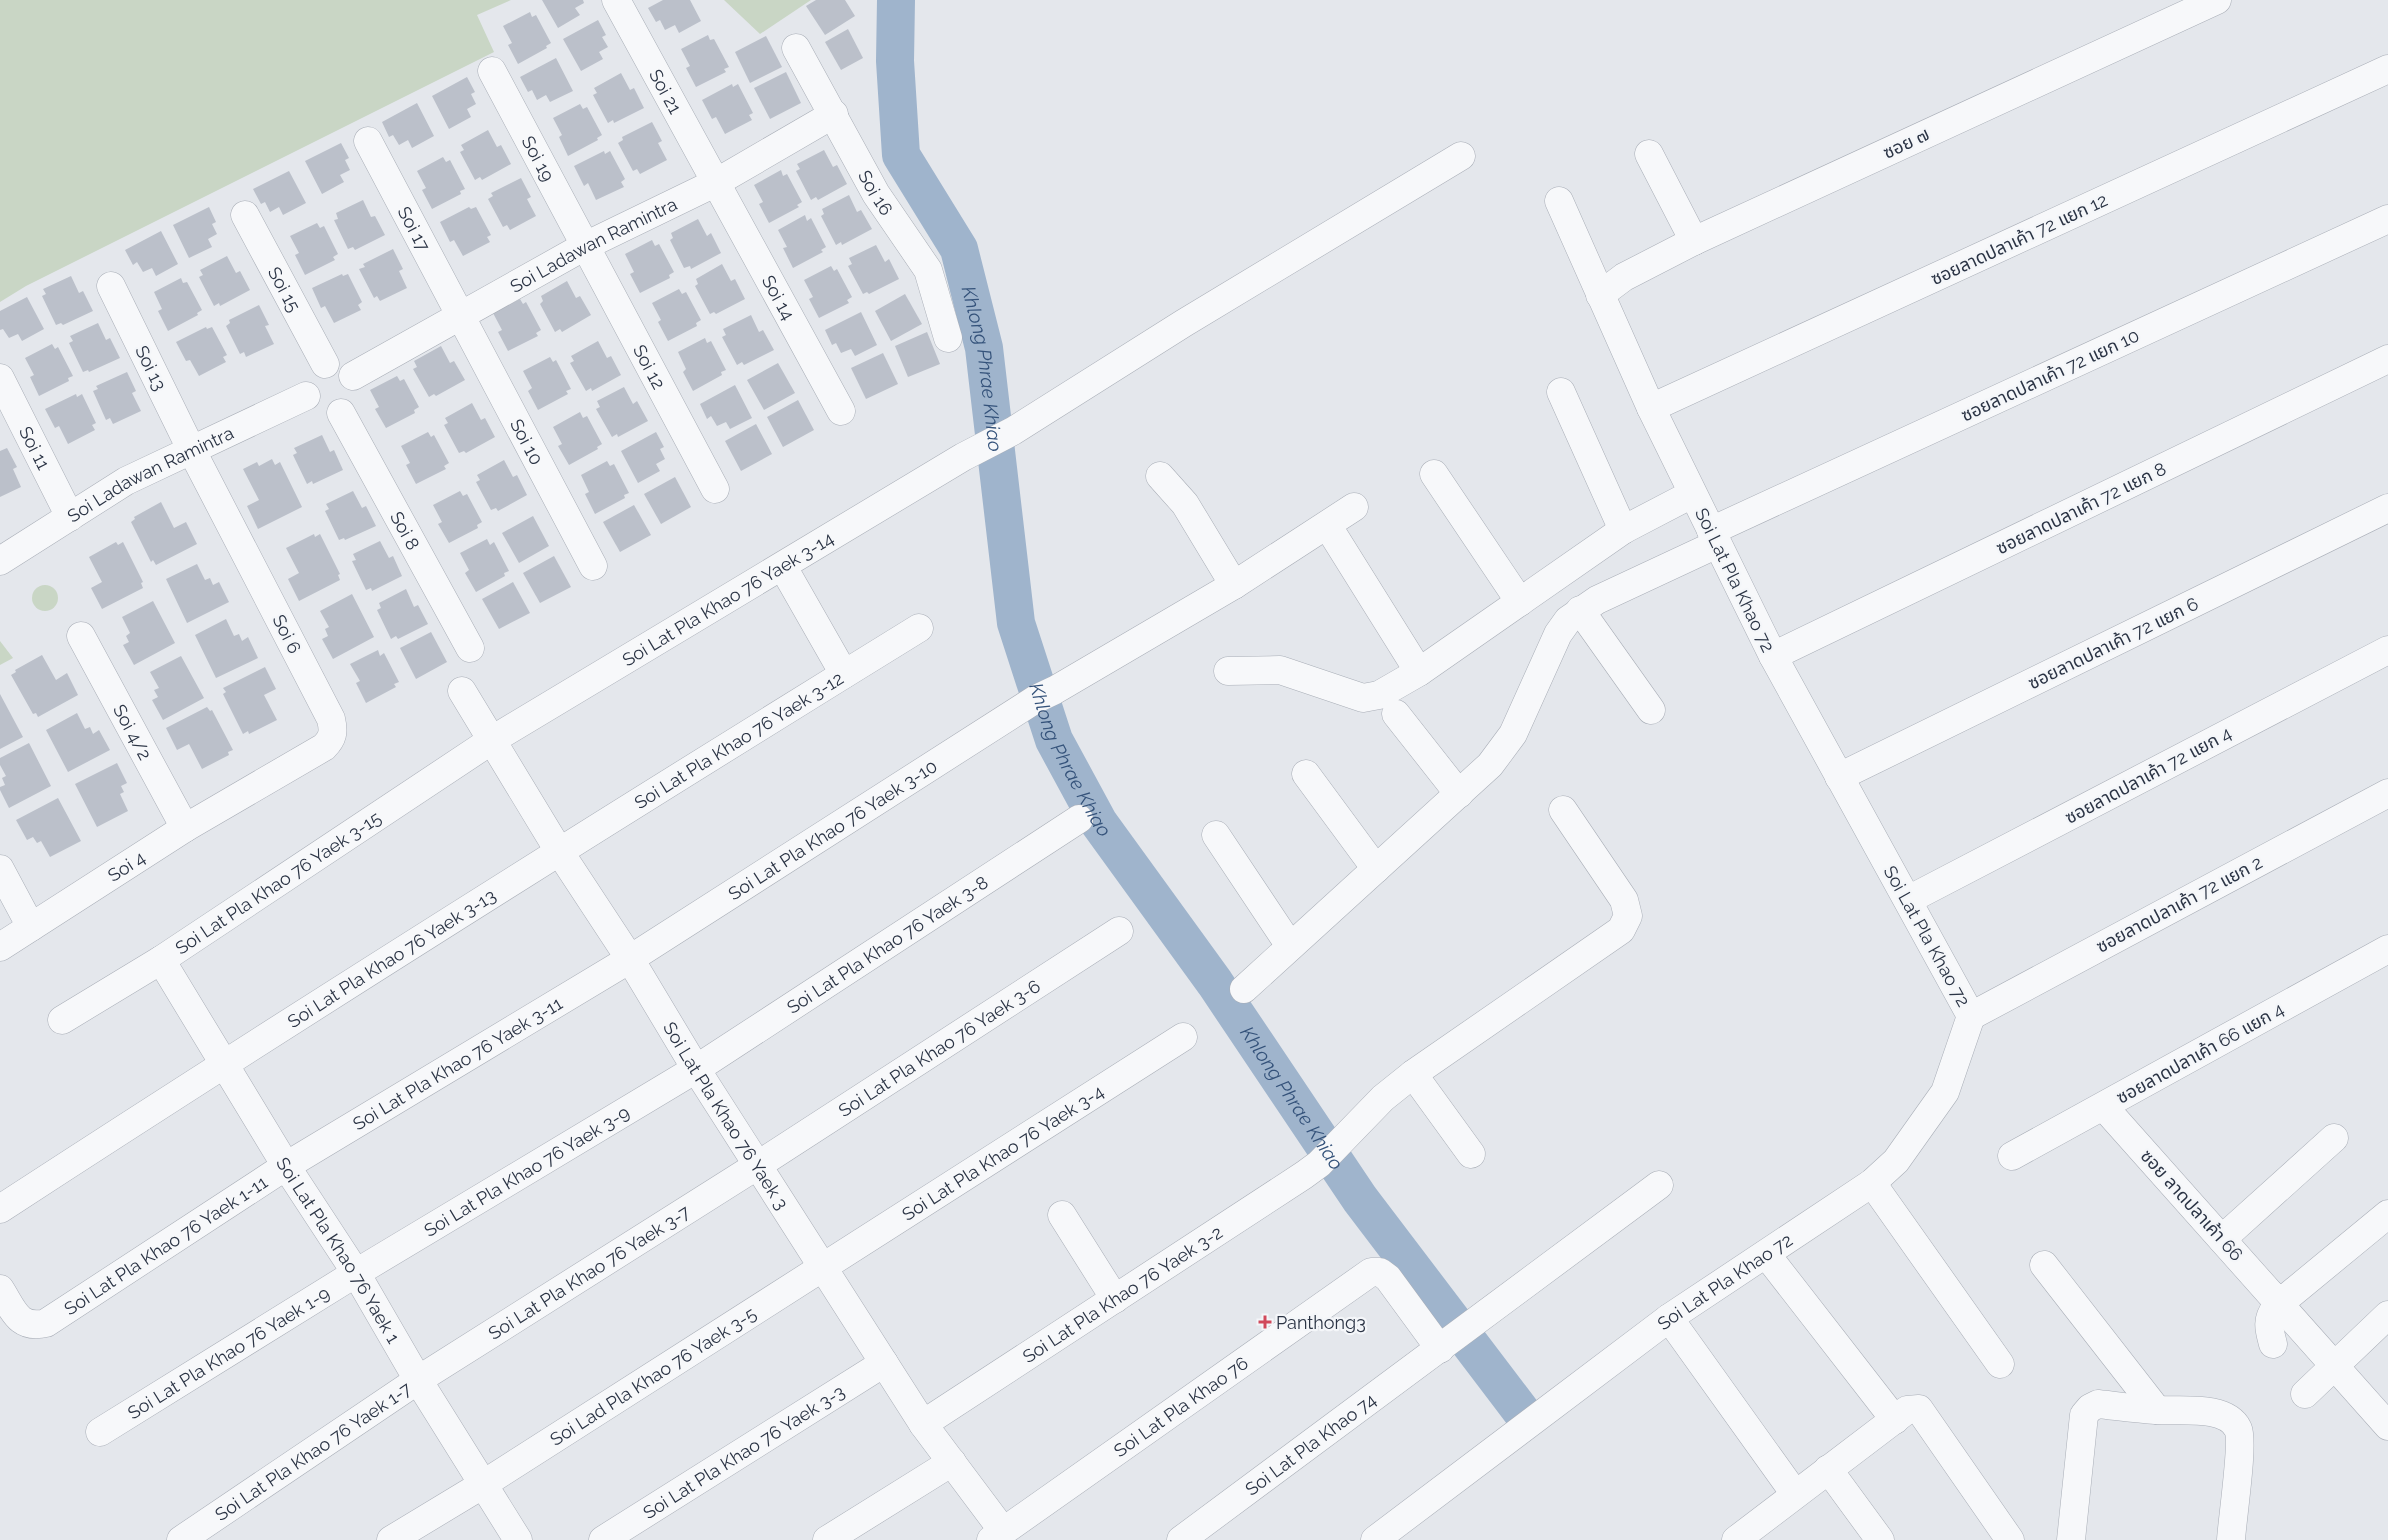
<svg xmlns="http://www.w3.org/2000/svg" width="2388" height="1540" viewBox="0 0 2388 1540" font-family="Raleway,'Noto Sans Thai',sans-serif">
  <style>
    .green { fill: #c9d6c5 }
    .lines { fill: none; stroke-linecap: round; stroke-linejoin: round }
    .river { stroke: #9fb4cc; stroke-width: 38 }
    .building { fill: #bbc0ca }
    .minor-casing { stroke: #a9aeb7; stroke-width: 29 }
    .minor { stroke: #f7f8fa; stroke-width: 28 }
    .poi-dot { fill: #d1495b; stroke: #f4f6f9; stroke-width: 2 }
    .labels { text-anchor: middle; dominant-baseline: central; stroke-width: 4.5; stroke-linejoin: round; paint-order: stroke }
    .street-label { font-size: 18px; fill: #2b3445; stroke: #f4f6f9 }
    .poi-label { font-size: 18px; fill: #2b3445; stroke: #f4f6f9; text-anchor: start }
    .water-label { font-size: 19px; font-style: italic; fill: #34527a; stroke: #f4f6f9 }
  </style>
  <rect width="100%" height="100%" fill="#e4e7ec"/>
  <g class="green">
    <polygon points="0,0 511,0 477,15 494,52 26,286 0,302"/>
    <polygon points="724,0 811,0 760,34"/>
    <circle cx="45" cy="598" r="13"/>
    <polygon points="0,641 13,658 0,665"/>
  </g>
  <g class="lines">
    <path class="river" id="s1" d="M896 0 895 61 901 155 959 249 984 348 1016 623 1054 740 1099 823 1215 983 1360 1199 1521 1411"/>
  </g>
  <g class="building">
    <polygon points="542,0 583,0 584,3 575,8 580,15 558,28"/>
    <polygon points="663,0 690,0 701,21 679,33 675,25 665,30 660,20 656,22 648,8"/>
    <polygon points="816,0 845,0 855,16 825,35 806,6"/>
    <polygon points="530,12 532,17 536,15 551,43 546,46 547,48 518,64 508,45 512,43 503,26"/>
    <polygon points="598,20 606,35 602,37 608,47 599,52 603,59 581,71 563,39"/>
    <polygon points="848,29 863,58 841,70 825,42"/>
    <polygon points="708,35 710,40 714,39 729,67 724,69 726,72 696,87 686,68 690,66 681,49"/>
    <polygon points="766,36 782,67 750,83 735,52"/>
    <polygon points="556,58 573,91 550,102 546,95 537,100 532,90 528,92 520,77"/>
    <polygon points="786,72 801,103 770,119 754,88"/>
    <polygon points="621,73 630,90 634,88 644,108 614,123 613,120 608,123 593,95 597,93 594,88"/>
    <polygon points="467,77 475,92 471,94 476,104 467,109 471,117 449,129 432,96"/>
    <polygon points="732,84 733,87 738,84 753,113 749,115 752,120 725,134 716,117 712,119 702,100"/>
    <polygon points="417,103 434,136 412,148 408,140 399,145 393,135 389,137 382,122"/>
    <polygon points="580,104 583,109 587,107 602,135 597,138 598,140 568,156 559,137 562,135 553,118"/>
    <polygon points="652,122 662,141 658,143 667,160 640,174 637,169 633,171 618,143 623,140 622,137"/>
    <polygon points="488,130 497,147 501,145 511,164 482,180 480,177 475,180 460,152 464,150 461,145"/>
    <polygon points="341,143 349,158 345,160 350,170 340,175 344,182 322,194 305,161"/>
    <polygon points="824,150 833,167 837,165 847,184 818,200 816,197 811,200 796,171 800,169 797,164"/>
    <polygon points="604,151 605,154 610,151 625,179 621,182 624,187 596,200 588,183 584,186 574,166"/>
    <polygon points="443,157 446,162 450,160 465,189 460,191 461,194 432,209 422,190 426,188 417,171"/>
    <polygon points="781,170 783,176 787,174 802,202 797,205 799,207 769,223 759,204 763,202 754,185"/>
    <polygon points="289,171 306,203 283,215 279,207 270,212 265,202 261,204 253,189"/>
    <polygon points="521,178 531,197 527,199 536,216 510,230 507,225 503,227 488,199 493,196 491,193"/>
    <polygon points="849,195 857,212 861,210 872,229 842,245 841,242 836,245 821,216 824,214 822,209"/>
    <polygon points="363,200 371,217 375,216 385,235 355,250 353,247 348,249 334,220 338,219 336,213"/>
    <polygon points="209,207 216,222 212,224 217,234 208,239 212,247 189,258 173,225"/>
    <polygon points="469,207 471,209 476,207 491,235 487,237 490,242 463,256 454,240 450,242 440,222"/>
    <polygon points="805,215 807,221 811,218 826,247 821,250 823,252 793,268 783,248 787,247 778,230"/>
    <polygon points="698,219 707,236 711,233 721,253 691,269 690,266 684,268 670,240 673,238 671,233"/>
    <polygon points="317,223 320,228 324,226 338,254 333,257 335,260 305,275 295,255 299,253 290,236"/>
    <polygon points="161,231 178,264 156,276 152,268 143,272 137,262 133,265 125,250"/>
    <polygon points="652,240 655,246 659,244 674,272 669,275 670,278 640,293 630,274 634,272 625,254"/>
    <polygon points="876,245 885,262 889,259 899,279 869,294 867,292 863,294 848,266 852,264 849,258"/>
    <polygon points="393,249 403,269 399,271 407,288 380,301 377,296 374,298 359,269 365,267 363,264"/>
    <polygon points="227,256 236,273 240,271 250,290 220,306 219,303 214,306 199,277 203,275 200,270"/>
    <polygon points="722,264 731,281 735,279 745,299 716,314 714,312 710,314 695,286 698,284 696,279"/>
    <polygon points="831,266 834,271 837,269 852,297 847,300 849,303 819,318 809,299 813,297 804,280"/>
    <polygon points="342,274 343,276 348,274 362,302 358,305 361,310 334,323 325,306 321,308 312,288"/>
    <polygon points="71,276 79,293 83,291 93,311 63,325 61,323 56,325 42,296 46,294 43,289"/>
    <polygon points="181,278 183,283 187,282 202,310 197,313 198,315 168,331 158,311 162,309 154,292"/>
    <polygon points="567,281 576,298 580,296 591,315 562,332 560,329 555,332 540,304 543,301 541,296"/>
    <polygon points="679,289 682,294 686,292 701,320 696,323 697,326 668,341 658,322 661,320 652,303"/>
    <polygon points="905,294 922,324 891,341 875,311"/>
    <polygon points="27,297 44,329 22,341 18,334 9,338 3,329 0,330 0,311"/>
    <polygon points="520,299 523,304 526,302 541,330 536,333 538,336 508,351 498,332 502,330 493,313"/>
    <polygon points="259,305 269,325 265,326 274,344 246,357 244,352 240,354 226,326 230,323 229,320"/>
    <polygon points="861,312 877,345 855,356 851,349 841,353 836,343 832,345 825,330"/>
    <polygon points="751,315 759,332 763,330 774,350 744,365 742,362 737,365 722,337 726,335 723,329"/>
    <polygon points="98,323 106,340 110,338 120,358 89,372 88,370 83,372 69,343 73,341 70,336"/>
    <polygon points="206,327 207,329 212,327 227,355 223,357 226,362 199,376 190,360 186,361 176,342"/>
    <polygon points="927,332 940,364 908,377 895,346"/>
    <polygon points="705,338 707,343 711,341 726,370 721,372 722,375 693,391 683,372 686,369 678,352"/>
    <polygon points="598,341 607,358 611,356 621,375 592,391 591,388 586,391 570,363 574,361 571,356"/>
    <polygon points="52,344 55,349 58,347 73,376 68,378 69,381 39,396 30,377 34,375 25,358"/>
    <polygon points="441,346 450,363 454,361 465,380 436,396 434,394 429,397 413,369 417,367 414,361"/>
    <polygon points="883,353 898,384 866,399 851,368"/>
    <polygon points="550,357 553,362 556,360 571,389 566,391 568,394 538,410 528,391 532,388 523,371"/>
    <polygon points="778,363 795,393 764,410 747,380"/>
    <polygon points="127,372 136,391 132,393 141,411 113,424 110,418 106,420 93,391 98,389 96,386"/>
    <polygon points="397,376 400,381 404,379 419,407 414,410 415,413 386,428 375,409 379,407 370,390"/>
    <polygon points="735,385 752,418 730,429 726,422 717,426 711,416 707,419 700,404"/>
    <polygon points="624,387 633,404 637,401 648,421 618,437 617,434 612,437 596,409 600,407 597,401"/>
    <polygon points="76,394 77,397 82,394 96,423 92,425 95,430 68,444 59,426 55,428 45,409"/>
    <polygon points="798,400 814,430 783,447 767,417"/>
    <polygon points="472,403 481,420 485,418 495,437 466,453 464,451 459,453 444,425 448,423 445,418"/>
    <polygon points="580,412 583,418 587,416 602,444 597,447 598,449 569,465 558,446 562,444 553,427"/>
    <polygon points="756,424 772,454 741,471 725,441"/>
    <polygon points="428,432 431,437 434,435 449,463 444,466 446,469 416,484 406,465 410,463 401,446"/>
    <polygon points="656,432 664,447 660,449 665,459 656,464 660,471 638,483 621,451"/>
    <polygon points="322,435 330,452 334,450 343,470 313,484 312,481 307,484 293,455 297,453 294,448"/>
    <polygon points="7,448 17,467 13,469 21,487 0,497 0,451"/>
    <polygon points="272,459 275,465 280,462 302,507 258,529 247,506 259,500 243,469 257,462 259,466"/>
    <polygon points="504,460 513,477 517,475 527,495 498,511 496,508 491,510 476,482 480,480 477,475"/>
    <polygon points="607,461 610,466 614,464 629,493 624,495 625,498 595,514 585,494 589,492 581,475"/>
    <polygon points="675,477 691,507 661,524 644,494"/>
    <polygon points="353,491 362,508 366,506 376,526 345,540 344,538 339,540 325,511 329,509 326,504"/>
    <polygon points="460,491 463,496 467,494 482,522 477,525 478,528 449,543 438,524 442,522 433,505"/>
    <polygon points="161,502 174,528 186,522 197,544 156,565 153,560 151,562 131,522 135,519 134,517"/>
    <polygon points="634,505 651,535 620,552 603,522"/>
    <polygon points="533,516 549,546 519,563 502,533"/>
    <polygon points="314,534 315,537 320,534 340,574 338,575 340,580 299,601 288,579 299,573 286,548"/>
    <polygon points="487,539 490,545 494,542 509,571 504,573 505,576 476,592 465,573 469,570 460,553"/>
    <polygon points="380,541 389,558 393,556 402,576 372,591 371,588 366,590 352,561 356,560 353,554"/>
    <polygon points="116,542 118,545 123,542 143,582 141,583 143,588 102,609 91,588 102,582 89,557"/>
    <polygon points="554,556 571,587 540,603 523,573"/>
    <polygon points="197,564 205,580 210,578 213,585 219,582 229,602 187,623 166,579"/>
    <polygon points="513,582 530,613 499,629 482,599"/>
    <polygon points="406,589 414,607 418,605 428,624 398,639 396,636 391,639 377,610 381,608 379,603"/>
    <polygon points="352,594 374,637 333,659 322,639 328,636 325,629 329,627 320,611"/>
    <polygon points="153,601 175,643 134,665 123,645 129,642 126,636 130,633 122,617"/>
    <polygon points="226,619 234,636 239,634 242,641 248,637 258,658 216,678 195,635"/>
    <polygon points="431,632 447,662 416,679 400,648"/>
    <polygon points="378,650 380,656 384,653 399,682 394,684 396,687 366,703 356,683 360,681 350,664"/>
    <polygon points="42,655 56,680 67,673 78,695 38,717 36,713 33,714 11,675 16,672 15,670"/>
    <polygon points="181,656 204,698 163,720 152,700 158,697 154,690 159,688 150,672"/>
    <polygon points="265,667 276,689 264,695 277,720 249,734 248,731 243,734 223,694 226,692 223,688"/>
    <polygon points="0,694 23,737 0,749"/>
    <polygon points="207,707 210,711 212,710 233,750 228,752 229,755 202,769 189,744 177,750 166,728"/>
    <polygon points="77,713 85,729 90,727 93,734 99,730 110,750 68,772 46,730"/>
    <polygon points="29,743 51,786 9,808 0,790 0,787 5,785 2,778 6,776 0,765 0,758"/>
    <polygon points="117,763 127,783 121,786 124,792 120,794 128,811 97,827 75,784"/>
    <polygon points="58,798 81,841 50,857 41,841 37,843 33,837 27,840 16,820"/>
  </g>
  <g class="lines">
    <defs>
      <g id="minor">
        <path id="s2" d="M616 0 841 411"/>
        <path id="s3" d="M796 48 876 194 928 270 948 338"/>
        <path id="s4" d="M492 71 715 489"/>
        <path id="s5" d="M368 141 593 566"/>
        <polyline points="1649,154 1694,241"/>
        <path id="s6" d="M245 215 325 364"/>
        <polyline points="1600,295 1624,277 1694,241 2217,0"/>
        <path id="s7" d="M353 376 585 246 717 182 834 114"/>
        <path id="s8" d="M0 378 70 517"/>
        <polyline points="1561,392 1623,530"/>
        <polyline points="1651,408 2388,69"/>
        <path id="s9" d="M341 413 470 648"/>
        <polyline points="1434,474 1520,602"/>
        <polyline points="1160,476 1185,504 1234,585"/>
        <polyline points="1711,531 2388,219"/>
        <polyline points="1334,536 1419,672"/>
        <path id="s10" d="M0 561 126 481 306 396"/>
        <polyline points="783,567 844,674"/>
        <polyline points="1580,610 1651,710"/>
        <path id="s11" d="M81 636 185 828"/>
        <polyline points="1773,656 2388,359"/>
        <polyline points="1228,671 1280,670 1363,698 1379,695 1419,672 1623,530 1692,494"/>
        <path id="s12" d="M462 691 559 851 630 959 696 1069 923 1424 1003 1531"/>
        <polyline points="1396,714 1459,794"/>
        <polyline points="1306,774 1376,869"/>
        <polyline points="1839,777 2388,508"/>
        <polyline points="1216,835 1290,946"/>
        <polyline points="0,869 31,927"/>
        <polyline points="1908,900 2388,650"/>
        <path id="s13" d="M0 947 185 828 324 747C333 738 334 732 331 719L191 449 111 286"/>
        <path id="s14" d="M161 960 286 1166 356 1273 418 1380 518 1540"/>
        <polyline points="1244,989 1490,765 1513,734 1558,634 1568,620 1597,600 1717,544"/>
        <polyline points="1971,1016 2388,793"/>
        <path id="s15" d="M62 1020 161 960 492 740 963 457 1013 431 1184 323 1461 156"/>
        <polyline points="1413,1074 1471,1154"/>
        <polyline points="2104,1107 2388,1426"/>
        <polyline points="2012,1156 2388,949"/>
        <polyline points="1872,1183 2000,1364"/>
        <path id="s16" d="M0 1209C304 1011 611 818 919 628"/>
        <polyline points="1062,1215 1115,1299"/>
        <polyline points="2222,1239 2334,1138"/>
        <polyline points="1766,1254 1895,1420"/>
        <polyline points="2044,1265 2157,1410"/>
        <path id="s17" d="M0 1289C13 1309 18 1330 46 1323L286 1166 630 959 1036 699 1055 690 1234 585 1354 507"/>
        <polyline points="2280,1303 2388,1214"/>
        <polyline points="1669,1318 1795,1494"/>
        <path d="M2273 1344C2269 1329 2266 1320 2276 1307L2274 1296"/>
        <polyline points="2305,1394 2388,1315"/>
        <path id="s18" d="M923 1424 1304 1175 1319 1164 1383 1098 1413 1074 1621 930 1628 916 1624 900 1563 810"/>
        <path id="s19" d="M100 1432 356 1273 696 1069 1079 819"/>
        <polyline points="1828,1469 1880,1540"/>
        <path id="s20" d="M181 1540 418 1380 758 1165 1119 931"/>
        <path id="s21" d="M391 1540 482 1485 1183 1037"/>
        <path id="s22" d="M603 1540 884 1363"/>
        <polyline points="827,1540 952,1462"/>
        <path id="s23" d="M991 1540 1371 1272H1380L1388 1278 1440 1349"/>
        <path id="s24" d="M1181 1540 1659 1185"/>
        <path id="s25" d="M1375 1540 1669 1318 1872 1183 1896 1161 1945 1092 1971 1016 1773 656 1651 408 1559 201"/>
        <polyline points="1736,1540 1907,1410 1919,1409 2010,1540"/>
        <path d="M2071 1540 2084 1415 2090 1408 2098 1404C2117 1406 2137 1409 2156 1410 2178 1412 2226 1404 2238 1429 2244 1442 2232 1521 2231 1540"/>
      </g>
    </defs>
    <use href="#minor" class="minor-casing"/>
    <use href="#minor" class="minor"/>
  </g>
  <path class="poi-dot" d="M1262.5 1314.5h5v5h5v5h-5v5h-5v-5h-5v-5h5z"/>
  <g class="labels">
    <g class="street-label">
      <text stroke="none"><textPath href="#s2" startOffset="104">Soi 21</textPath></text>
      <text transform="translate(1906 143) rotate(-25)">ซอย ๗</text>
      <text stroke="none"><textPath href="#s4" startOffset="99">Soi 19</textPath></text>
      <text stroke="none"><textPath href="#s3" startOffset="165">Soi 16</textPath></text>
      <text stroke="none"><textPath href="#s5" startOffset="99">Soi 17</textPath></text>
      <text transform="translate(2019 239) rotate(-25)">ซอยลาดปลาเค้า 72 แยก 12</text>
      <text stroke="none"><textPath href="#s7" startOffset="274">Soi Ladawan Ramintra</textPath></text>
      <text stroke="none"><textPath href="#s6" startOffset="84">Soi 15</textPath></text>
      <text stroke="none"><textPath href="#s2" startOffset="339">Soi 14</textPath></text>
      <text stroke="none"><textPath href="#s4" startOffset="335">Soi 12</textPath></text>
      <text transform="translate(151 368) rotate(64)">Soi 13</text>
      <text transform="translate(2050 375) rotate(-25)">ซอยลาดปลาเค้า 72 แยก 10</text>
      <text stroke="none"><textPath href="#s5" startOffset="340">Soi 10</textPath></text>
      <text stroke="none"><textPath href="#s8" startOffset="78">Soi 11</textPath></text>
      <text stroke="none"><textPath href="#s10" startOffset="174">Soi Ladawan Ramintra</textPath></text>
      <text transform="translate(2081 508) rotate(-26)">ซอยลาดปลาเค้า 72 แยก 8</text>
      <text stroke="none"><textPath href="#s9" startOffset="134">Soi 8</textPath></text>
      <text transform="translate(1735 580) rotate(64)">Soi Lat Pla Khao 72</text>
      <text stroke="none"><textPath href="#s15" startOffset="788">Soi Lat Pla Khao 76 Yaek 3-14</textPath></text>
      <text transform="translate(287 634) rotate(63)">Soi 6</text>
      <text transform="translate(2113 643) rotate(-26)">ซอยลาดปลาเค้า 72 แยก 6</text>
      <text stroke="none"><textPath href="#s11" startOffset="109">Soi 4/2</textPath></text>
      <text stroke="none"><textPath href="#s16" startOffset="875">Soi Lat Pla Khao 76 Yaek 3-12</textPath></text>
      <text transform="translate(2148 775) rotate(-28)">ซอยลาดปลาเค้า 72 แยก 4</text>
      <text stroke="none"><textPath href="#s17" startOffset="992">Soi Lat Pla Khao 76 Yaek 3-10</textPath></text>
      <text stroke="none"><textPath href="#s13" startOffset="150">Soi 4</textPath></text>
      <text stroke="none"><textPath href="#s15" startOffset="256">Soi Lat Pla Khao 76 Yaek 3-15</textPath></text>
      <text transform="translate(2179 904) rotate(-28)">ซอยลาดปลาเค้า 72 แยก 2</text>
      <text transform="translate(1927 936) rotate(61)">Soi Lat Pla Khao 72</text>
      <text stroke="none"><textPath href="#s19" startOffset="926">Soi Lat Pla Khao 76 Yaek 3-8</textPath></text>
      <text stroke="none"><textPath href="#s16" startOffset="465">Soi Lat Pla Khao 76 Yaek 3-13</textPath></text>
      <text stroke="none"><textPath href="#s20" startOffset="904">Soi Lat Pla Khao 76 Yaek 3-6</textPath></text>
      <text transform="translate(2200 1053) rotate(-29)">ซอยลาดปลาเค้า 66 แยก 4</text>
      <text stroke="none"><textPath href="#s17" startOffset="550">Soi Lat Pla Khao 76 Yaek 3-11</textPath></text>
      <text stroke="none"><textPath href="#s12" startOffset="500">Soi Lat Pla Khao 76 Yaek 3</textPath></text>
      <text stroke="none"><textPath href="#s21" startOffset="724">Soi Lat Pla Khao 76 Yaek 3-4</textPath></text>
      <text stroke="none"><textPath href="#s19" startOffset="500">Soi Lat Pla Khao 76 Yaek 3-9</textPath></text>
      <text transform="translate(2192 1205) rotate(48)">ซอย ลาดปลาเค้า 66</text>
      <text stroke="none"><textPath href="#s17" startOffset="206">Soi Lat Pla Khao 76 Yaek 1-11</textPath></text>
      <text stroke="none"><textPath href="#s14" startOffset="340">Soi Lat Pla Khao 76 Yaek 1</textPath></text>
      <text stroke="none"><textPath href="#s20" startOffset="488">Soi Lat Pla Khao 76 Yaek 3-7</textPath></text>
      <text stroke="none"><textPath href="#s25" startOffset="435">Soi Lat Pla Khao 72</textPath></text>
      <text stroke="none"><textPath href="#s18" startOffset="238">Soi Lat Pla Khao 76 Yaek 3-2</textPath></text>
      <text stroke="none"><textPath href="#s19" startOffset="151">Soi Lat Pla Khao 76 Yaek 1-9</textPath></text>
      <text stroke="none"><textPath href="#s21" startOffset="309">Soi Lad Pla Khao 76 Yaek 3-5</textPath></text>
      <text stroke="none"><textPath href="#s23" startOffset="232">Soi Lat Pla Khao 76</textPath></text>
      <text stroke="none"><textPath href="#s24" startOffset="161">Soi Lat Pla Khao 74</textPath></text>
      <text stroke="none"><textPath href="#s20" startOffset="159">Soi Lat Pla Khao 76 Yaek 1-7</textPath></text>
      <text stroke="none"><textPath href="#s22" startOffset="166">Soi Lat Pla Khao 76 Yaek 3-3</textPath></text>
    </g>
    <g class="poi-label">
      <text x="1276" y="1322">Panthong3</text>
    </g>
    <g class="water-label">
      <text stroke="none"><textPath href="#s1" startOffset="388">Khlong Phrae Khiao</textPath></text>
      <text stroke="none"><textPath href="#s1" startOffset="792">Khlong Phrae Khiao</textPath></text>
      <text stroke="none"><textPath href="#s1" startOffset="1198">Khlong Phrae Khiao</textPath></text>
    </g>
  </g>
</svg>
